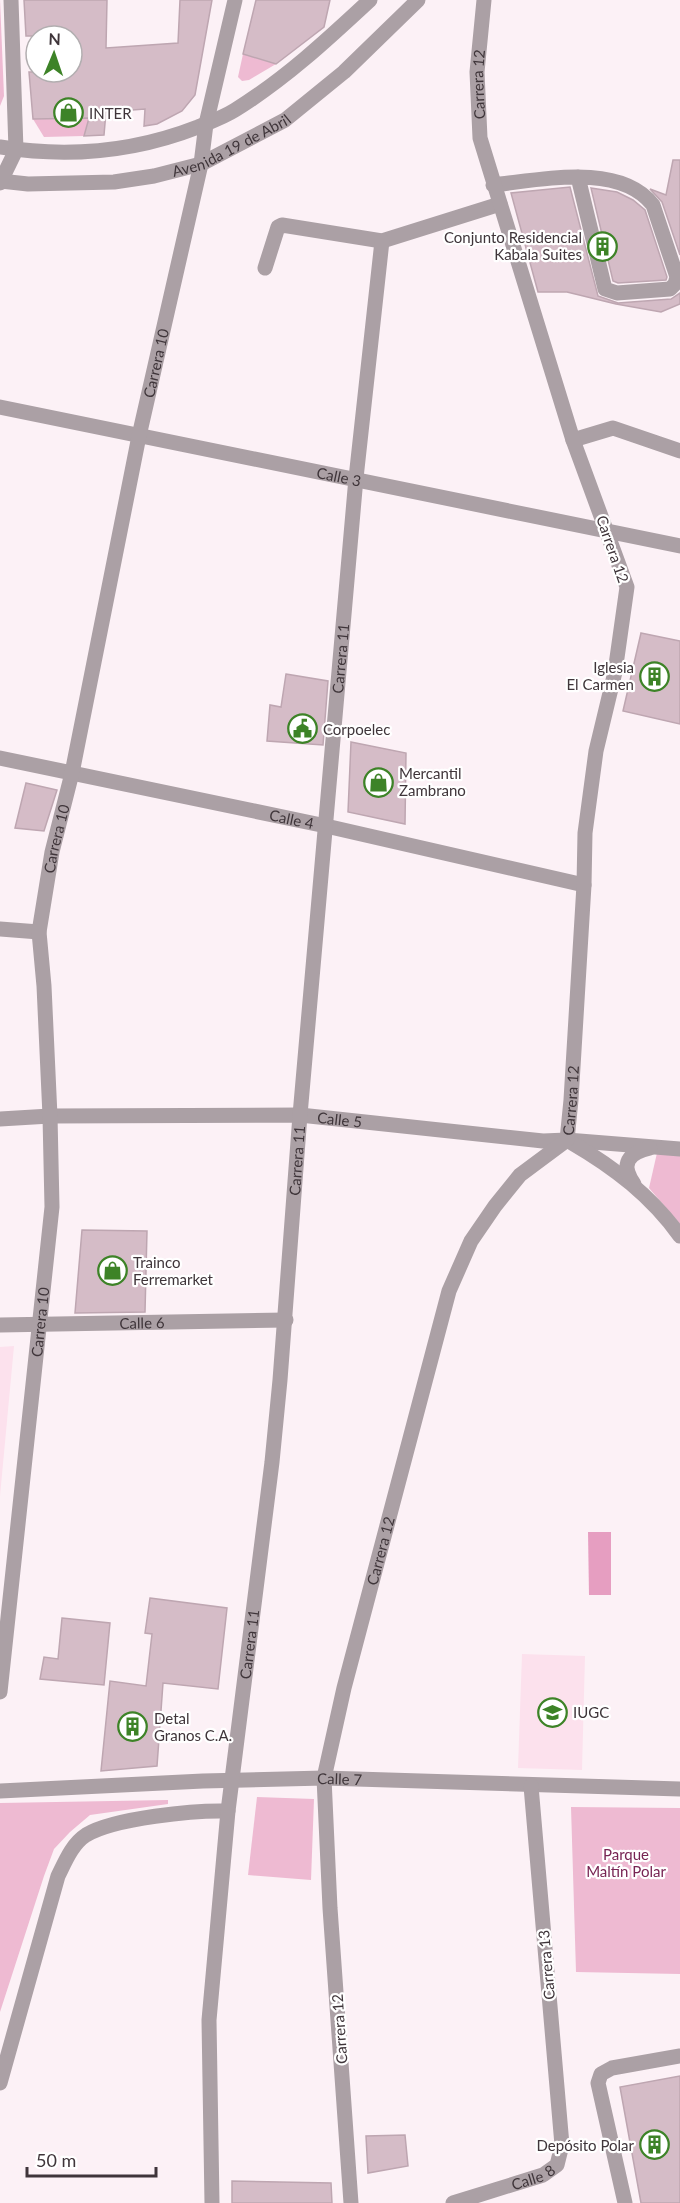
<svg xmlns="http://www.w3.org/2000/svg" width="680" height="2203" viewBox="0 0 680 2203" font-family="Lato,sans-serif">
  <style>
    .built { fill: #fce1ed }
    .green { fill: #eebad2 }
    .water { fill: #e69ec1 }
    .building { fill: #d5bcc7; stroke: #bea6b1; stroke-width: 1.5 }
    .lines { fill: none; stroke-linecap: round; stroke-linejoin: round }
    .minor { stroke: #aba0a5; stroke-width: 15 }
    .labels { text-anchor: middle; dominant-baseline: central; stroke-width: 4.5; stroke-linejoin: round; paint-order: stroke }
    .street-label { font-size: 15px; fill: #3f353a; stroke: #fff }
    .poi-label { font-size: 15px; fill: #3f353a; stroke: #fff; text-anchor: start }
    .park-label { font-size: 15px; fill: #772453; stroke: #fff }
  </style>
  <rect width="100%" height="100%" fill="#fcf1f6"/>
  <g class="built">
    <polygon points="14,1346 0,1496 0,1347"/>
    <polygon points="522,1654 585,1656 582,1770 518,1768"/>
  </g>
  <g class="green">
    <polygon points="0,0 4,96 0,106"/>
    <polygon points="243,54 276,64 249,80 242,81 238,77"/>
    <polygon points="89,118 84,136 44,137 33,119"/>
    <polygon points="657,1153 680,1156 680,1224 649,1188"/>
    <polygon points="257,1797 314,1799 311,1880 248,1875"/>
    <polygon points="168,1800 168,1804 90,1815 70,1832 54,1849 44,1876 0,2012 0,1803"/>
    <polygon points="571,1807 680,1808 680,1974 576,1972"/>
  </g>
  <polygon class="water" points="588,1532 611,1532 611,1595 589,1595"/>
  <g class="building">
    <polygon points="24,0 107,0 106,48 178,43 180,0 212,0 195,95 182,111 157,124 144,126 145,109 106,112 104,135 84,136 89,118 33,119 29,72 72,72 72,36 26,36"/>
    <polygon points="256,0 330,0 324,27 276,64 243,54"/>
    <polygon points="673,160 680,160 680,255 662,202 650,189 666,195"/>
    <polygon points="570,187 598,296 618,303 671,299 680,293 680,304 661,312 616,304 567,292 538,292 511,193"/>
    <polygon points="591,188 617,192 633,200 645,210 667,277 666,280 618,283 613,281"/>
    <polygon points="641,633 680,641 680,724 623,711"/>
    <polygon points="286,674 328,681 323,745 267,741 270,705 281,707"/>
    <polygon points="351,742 406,753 405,824 348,812"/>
    <polygon points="26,783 57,790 44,831 15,828"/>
    <polygon points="82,1230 147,1231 145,1312 75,1313"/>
    <polygon points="150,1598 227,1608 218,1689 163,1683 157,1766 101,1771 110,1681 146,1686 152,1634 145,1633"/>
    <polygon points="62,1618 110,1623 104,1685 40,1679 44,1657 58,1659"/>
    <polygon points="680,2076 680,2203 641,2203 620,2087"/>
    <polygon points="405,2135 408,2166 368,2173 366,2136"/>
    <polygon points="232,2181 331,2183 332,2203 232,2203"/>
  </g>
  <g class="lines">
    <g class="minor">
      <path d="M0 147C68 158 134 152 198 127 210 122 224 117 235 110 285 79 327 40 370 0"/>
      <path id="s1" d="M0 181 28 184 114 182 154 176 201 164 285 120 344 72 418 0"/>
      <polyline points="0,183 16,150 11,0"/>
      <path d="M493 185C540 180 620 162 653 205L677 277 675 284 670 289 617 293 605 289 578 177"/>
      <polyline points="265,268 278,227 282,225 382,241 500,204"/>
      <path id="s2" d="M0 407 680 546"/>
      <polyline points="573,440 613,428 680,451"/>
      <path id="s3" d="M0 758 326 826 584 885"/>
      <polyline points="0,929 39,932"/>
      <path id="s4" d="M0 1119 50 1116 300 1115 543 1141 567 1140 680 1149"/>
      <path d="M572 1143C615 1168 651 1196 680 1236"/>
      <path d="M634 1184C620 1164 628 1153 650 1148"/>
      <path id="s5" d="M0 1325 286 1320"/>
      <path id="s6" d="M0 1692 52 1207 50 1116 44 986 39 932 52 852 72 773 139 436 201 164 206 124 235 0"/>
      <path id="s7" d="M0 1791 203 1781 324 1778 680 1789"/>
      <path d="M0 2083 58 1876C65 1862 72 1844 86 1835 114 1818 195 1810 228 1811"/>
      <path id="s8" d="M212 2203 209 2020 228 1811 272 1462 280 1380 300 1115 356 478 382 241"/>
      <path id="s9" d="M351 2203 330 1908 324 1778 344 1688 449 1291 471 1241 495 1206 520 1175 567 1140 571 1100 584 885 585 833 596 751 615 672 627 587 573 440 480 138 477 72 484 0"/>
      <path id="s10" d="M453 2203 543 2175 557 2165 562 2145 531 1786"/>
      <polyline points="625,2203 598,2083 601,2074 612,2068 680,2056"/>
    </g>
  </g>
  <defs>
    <symbol id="shop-ring" viewBox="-11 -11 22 22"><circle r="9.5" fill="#fff" stroke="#3d8327" stroke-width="1.5"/><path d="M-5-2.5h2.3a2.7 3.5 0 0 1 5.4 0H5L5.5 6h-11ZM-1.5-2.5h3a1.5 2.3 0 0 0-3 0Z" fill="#3d8327"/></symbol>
    <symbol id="building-ring" viewBox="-11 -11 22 22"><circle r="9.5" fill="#fff" stroke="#3d8327" stroke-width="1.5"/><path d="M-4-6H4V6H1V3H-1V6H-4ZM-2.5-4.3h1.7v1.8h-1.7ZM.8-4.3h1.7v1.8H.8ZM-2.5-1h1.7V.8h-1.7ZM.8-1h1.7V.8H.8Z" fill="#3d8327"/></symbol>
    <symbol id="civic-ring" viewBox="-11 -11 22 22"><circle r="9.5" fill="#fff" stroke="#3d8327" stroke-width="1.5"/><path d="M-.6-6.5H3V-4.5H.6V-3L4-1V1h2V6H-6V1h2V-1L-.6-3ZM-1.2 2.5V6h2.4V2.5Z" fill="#3d8327"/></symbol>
    <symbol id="university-ring" viewBox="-11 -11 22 22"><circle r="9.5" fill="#fff" stroke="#3d8327" stroke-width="1.5"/><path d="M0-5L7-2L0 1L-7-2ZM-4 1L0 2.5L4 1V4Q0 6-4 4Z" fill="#3d8327"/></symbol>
  </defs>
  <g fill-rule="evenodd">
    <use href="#shop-ring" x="52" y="96" width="33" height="33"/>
    <use href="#building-ring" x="586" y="230" width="33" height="33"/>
    <use href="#building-ring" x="638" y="660" width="33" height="33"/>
    <use href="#civic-ring" x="286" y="712" width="33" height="33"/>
    <use href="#shop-ring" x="362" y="766" width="33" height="33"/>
    <use href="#shop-ring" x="96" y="1254" width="33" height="33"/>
    <use href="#university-ring" x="536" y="1696" width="33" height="33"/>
    <use href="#building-ring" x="116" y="1710" width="33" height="33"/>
    <use href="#building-ring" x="638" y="2128" width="33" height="33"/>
  </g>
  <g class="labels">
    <g class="street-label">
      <text stroke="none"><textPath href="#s9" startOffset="2208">Carrera 12</textPath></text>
      <text stroke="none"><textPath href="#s1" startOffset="238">Avenida 19 de Abril</textPath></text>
      <text stroke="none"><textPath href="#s6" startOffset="1344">Carrera 10</textPath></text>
      <text stroke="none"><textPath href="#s2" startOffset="346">Calle 3</textPath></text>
      <text transform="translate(613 549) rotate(71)">Carrera 12</text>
      <text stroke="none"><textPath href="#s8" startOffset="1551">Carrera 11</textPath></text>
      <text stroke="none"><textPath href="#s3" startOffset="298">Calle 4</textPath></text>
      <text stroke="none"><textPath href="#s6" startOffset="858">Carrera 10</textPath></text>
      <text stroke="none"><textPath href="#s9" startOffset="1164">Carrera 12</textPath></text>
      <text stroke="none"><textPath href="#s4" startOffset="340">Calle 5</textPath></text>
      <text stroke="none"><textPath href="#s8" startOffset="1047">Carrera 11</textPath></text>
      <text stroke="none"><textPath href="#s6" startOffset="372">Carrera 10</textPath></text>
      <text stroke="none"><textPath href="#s5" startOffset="142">Calle 6</textPath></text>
      <text stroke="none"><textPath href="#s9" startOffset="660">Carrera 12</textPath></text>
      <text stroke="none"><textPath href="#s8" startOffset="561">Carrera 11</textPath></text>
      <text stroke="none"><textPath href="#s7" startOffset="340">Calle 7</textPath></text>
      <text transform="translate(546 1965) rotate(-95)">Carrera 13</text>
      <text transform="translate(339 2029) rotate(-94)">Carrera 12</text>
      <text stroke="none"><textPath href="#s10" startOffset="84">Calle 8</textPath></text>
    </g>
    <g class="poi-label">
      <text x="89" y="113">INTER</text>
      <text x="582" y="237" text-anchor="end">Conjunto Residencial<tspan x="582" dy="17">Kabala Suites</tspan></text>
      <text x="634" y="667" text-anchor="end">Iglesia<tspan x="634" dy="17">El Carmen</tspan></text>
      <text x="323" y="729">Corpoelec</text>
      <text x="399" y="773">Mercantil<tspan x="399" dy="17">Zambrano</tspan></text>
      <text x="133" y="1262">Trainco<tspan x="133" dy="17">Ferremarket</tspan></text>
      <text x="573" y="1712">IUGC</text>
      <text x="154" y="1718">Detal<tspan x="154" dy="17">Granos C.A.</tspan></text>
      <text x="634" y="2145" text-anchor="end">Depósito Polar</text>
    </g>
    <g class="park-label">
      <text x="626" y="1854">Parque<tspan x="626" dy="17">Maltín Polar</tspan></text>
    </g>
  </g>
  <g transform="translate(54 54) rotate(2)"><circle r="28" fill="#ffffff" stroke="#b2aeb0" stroke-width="1.5"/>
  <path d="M0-4.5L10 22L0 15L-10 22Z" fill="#3d8327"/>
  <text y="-9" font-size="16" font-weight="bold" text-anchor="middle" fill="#3f353a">N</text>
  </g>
  <path d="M27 2167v9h129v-9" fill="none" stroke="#3f353a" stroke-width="3"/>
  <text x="36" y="2167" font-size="18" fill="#3f353a" stroke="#ffffff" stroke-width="4.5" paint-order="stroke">50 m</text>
</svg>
